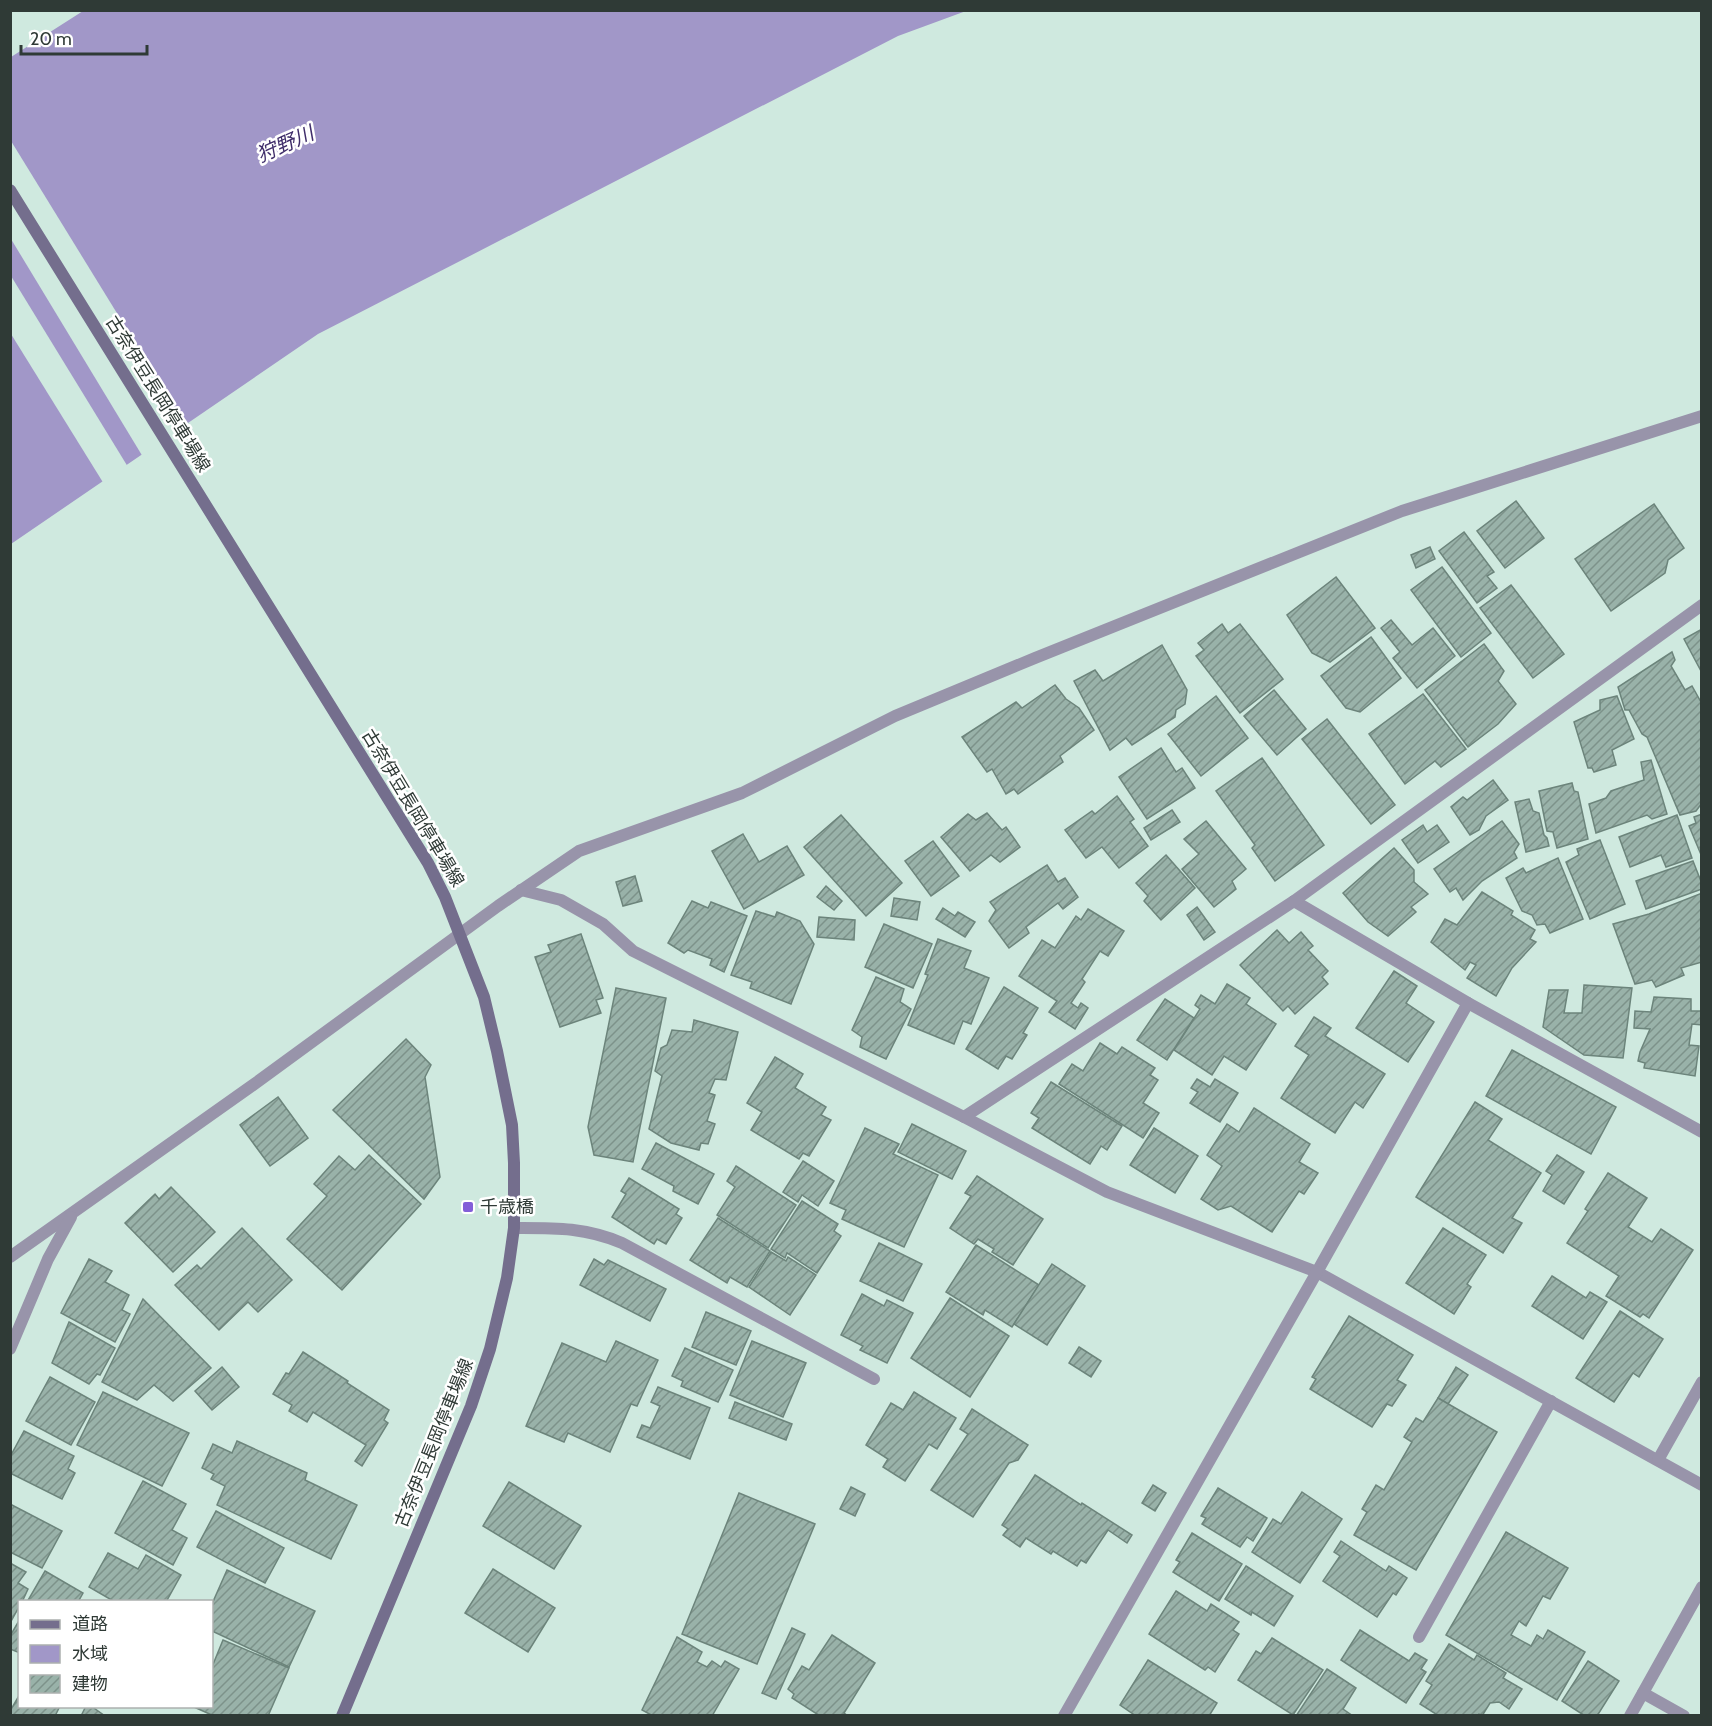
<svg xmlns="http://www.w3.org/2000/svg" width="1712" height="1726" viewBox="0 0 1712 1726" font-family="Cabin,'Noto Sans JP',sans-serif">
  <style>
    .water { fill: #a197c8 }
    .pier { fill: #cfe9df }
    .building { fill: url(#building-hatch); stroke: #6c847b; stroke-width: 1.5 }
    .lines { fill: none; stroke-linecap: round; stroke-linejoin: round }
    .lane { stroke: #9894aa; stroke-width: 12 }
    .street { stroke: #9894aa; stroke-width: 12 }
    .secondary { stroke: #746e8d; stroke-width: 12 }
    .poi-dot { fill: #835ed8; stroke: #fff; stroke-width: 2 }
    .labels { text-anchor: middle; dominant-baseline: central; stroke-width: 5; stroke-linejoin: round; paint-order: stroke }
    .street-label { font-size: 18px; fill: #2f3a36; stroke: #fff }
    .poi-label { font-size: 18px; fill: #2f3a36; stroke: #fff; text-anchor: start }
    .water-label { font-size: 20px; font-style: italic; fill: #3f2d6a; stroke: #fff }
  </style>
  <defs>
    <pattern id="building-hatch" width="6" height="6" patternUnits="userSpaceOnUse" patternTransform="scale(1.5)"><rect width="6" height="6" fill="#99b2a9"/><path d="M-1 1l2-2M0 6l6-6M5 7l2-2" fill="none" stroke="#7d928a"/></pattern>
  </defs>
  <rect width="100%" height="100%" fill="#cfe9df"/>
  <polygon class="water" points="83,11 966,11 898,36 318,334 11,544 11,57"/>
  <g class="pier">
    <polygon points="11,141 187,427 143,457 11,239"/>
    <polygon points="11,276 128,467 104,484 11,334"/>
  </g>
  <g class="building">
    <polygon points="1516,501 1544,538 1505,568 1477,531"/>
    <polygon points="1654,504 1684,548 1668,560 1665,573 1611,611 1575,559"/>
    <polygon points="1464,532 1494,572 1487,576 1497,588 1477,603 1439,551"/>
    <polygon points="1430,547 1435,559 1416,568 1411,555"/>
    <polygon points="1442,567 1491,633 1461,657 1411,590"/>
    <polygon points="1336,577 1375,628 1330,662 1312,653 1287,615"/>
    <polygon points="1511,585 1564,654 1533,678 1480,608"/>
    <polygon points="1391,620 1412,645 1433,628 1455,656 1417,688 1393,658 1400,652 1381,628"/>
    <polygon points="1222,624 1228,633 1240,624 1283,679 1240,713 1196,656 1204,650 1198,643"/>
    <polygon points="1702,629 1702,673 1684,639"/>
    <polygon points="1371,637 1401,678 1360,712 1346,708 1321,676"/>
    <polygon points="1484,644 1504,671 1498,681 1516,704 1498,724 1468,747 1425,690"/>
    <polygon points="1162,645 1187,690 1185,704 1176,710 1175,717 1132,745 1126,738 1110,750 1074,681 1095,670 1103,681"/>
    <polygon points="1672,652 1675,660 1671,666 1685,690 1692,686 1702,704 1702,803 1696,811 1680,815 1647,737 1642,734 1629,710 1625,710 1618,687"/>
    <polygon points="1055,685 1066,699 1079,708 1094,730 1060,756 1063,762 1018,794 1014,789 1006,794 992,769 987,772 962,737 1016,702 1022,708"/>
    <polygon points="1274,690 1306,729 1277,755 1244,716"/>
    <polygon points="1423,694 1466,749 1441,767 1435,761 1405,784 1369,734"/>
    <polygon points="1216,696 1248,738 1201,776 1168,734"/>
    <polygon points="1617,696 1634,739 1612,750 1616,765 1594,772 1592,768 1588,768 1574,722 1600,710 1600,700"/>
    <polygon points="1327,719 1395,805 1371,824 1302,739"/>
    <polygon points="1161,748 1176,772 1182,768 1195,788 1147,819 1119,777"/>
    <polygon points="1262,758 1324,845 1275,881 1252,848 1255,845 1216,791"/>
    <polygon points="1651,760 1667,814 1652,819 1647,815 1596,833 1589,804 1606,798 1611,791 1644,780 1641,762"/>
    <polygon points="1493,780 1508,800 1486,816 1479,830 1470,835 1451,807 1463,797 1467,800"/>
    <polygon points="1572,783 1574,791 1578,792 1588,839 1557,848 1553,832 1547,831 1539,791"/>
    <polygon points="1117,796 1134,819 1130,822 1148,846 1119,868 1102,847 1086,858 1065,830 1092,811 1095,814"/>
    <polygon points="1529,799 1533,811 1539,813 1544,835 1547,838 1549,846 1526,852 1515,802"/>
    <polygon points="1172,810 1180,822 1151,840 1144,828"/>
    <polygon points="987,813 1002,830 1006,827 1020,847 1000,862 991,855 970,871 941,837 968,814 976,820"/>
    <polygon points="1702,814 1702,857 1689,826 1696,823 1694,817"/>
    <polygon points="841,815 902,883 866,916 804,847"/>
    <polygon points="1677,815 1692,858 1666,867 1661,855 1630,867 1619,837"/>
    <polygon points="1206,821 1246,869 1232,881 1236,889 1214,907 1182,869 1199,854 1184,839"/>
    <polygon points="1502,821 1519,844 1514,852 1517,858 1482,881 1463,900 1456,888 1450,892 1434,869"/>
    <polygon points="1423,825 1427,832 1437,825 1449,842 1418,863 1402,840"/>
    <polygon points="743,834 759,862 787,846 804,875 744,909 712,851"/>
    <polygon points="1600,840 1625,904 1590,919 1566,862 1579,855 1577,849"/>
    <polygon points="933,841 959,876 931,896 905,861"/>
    <polygon points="1394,848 1414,870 1414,882 1428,894 1411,907 1416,912 1388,936 1368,922 1343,893"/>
    <polygon points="1166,855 1195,888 1161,920 1144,901 1148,896 1136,883"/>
    <polygon points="1558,858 1583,919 1550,933 1545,924 1537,925 1532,915 1522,911 1506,878 1523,868 1526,873"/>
    <polygon points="1693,861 1702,884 1702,889 1646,909 1636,881"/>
    <polygon points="1047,865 1058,882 1065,878 1078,897 1063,909 1058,903 1026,927 1029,933 1009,948 989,921 996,910 990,902"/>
    <polygon points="635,876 642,901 623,906 616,882"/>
    <polygon points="826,886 842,901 834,910 817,897"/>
    <polygon points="1482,892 1513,911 1511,915 1535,930 1530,939 1536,942 1512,968 1496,996 1467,978 1476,965 1470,962 1465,970 1431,942 1445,919 1457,925"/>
    <polygon points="1702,893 1702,962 1681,968 1684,975 1656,987 1652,980 1635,984 1613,924 1649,914"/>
    <polygon points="894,898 920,902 917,920 891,916"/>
    <polygon points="692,901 708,908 711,902 747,916 724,972 710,965 712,959 688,950 684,953 668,943"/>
    <polygon points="1197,907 1215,932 1204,940 1187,915"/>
    <polygon points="943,908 955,916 958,912 975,922 965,937 936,919"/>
    <polygon points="1088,909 1124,931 1108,956 1100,951 1082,979 1085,982 1071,1003 1078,1008 1081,1003 1088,1008 1075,1029 1049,1012 1057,1001 1019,976 1042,940 1055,948 1076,916 1081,920"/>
    <polygon points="756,911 775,917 777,912 800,921 814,944 791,1004 750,988 752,982 731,975"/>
    <polygon points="819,917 855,920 854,940 817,937"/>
    <polygon points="884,924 932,944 913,988 865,967"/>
    <polygon points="1277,930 1289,943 1301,932 1313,946 1308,950 1328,971 1322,977 1328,984 1295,1014 1288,1006 1283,1011 1240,965"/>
    <polygon points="581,934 603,998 596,1000 601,1013 560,1027 535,957 551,952 548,945"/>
    <polygon points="938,939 971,951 964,968 989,978 971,1024 963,1021 954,1044 908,1025 928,975 925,974"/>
    <polygon points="1394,971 1417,986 1406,1003 1434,1022 1408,1062 1356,1028"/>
    <polygon points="876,977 904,989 900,1002 911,1009 886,1059 860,1047 862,1037 852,1030"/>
    <polygon points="1227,984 1250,998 1246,1004 1276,1024 1246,1070 1224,1056 1212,1075 1174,1050 1200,1009 1195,1005 1201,995 1215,1004"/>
    <polygon points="1584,985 1632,988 1623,1058 1584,1055 1543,1027 1549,990 1568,990 1564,1013 1582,1013"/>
    <polygon points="1004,987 1038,1008 1023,1033 1027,1035 1012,1059 1006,1056 998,1069 966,1049"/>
    <polygon points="616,988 666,998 633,1162 594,1155 588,1127"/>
    <polygon points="1654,997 1691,999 1691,1011 1702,1011 1702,1025 1692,1024 1689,1045 1699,1046 1695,1076 1644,1068 1645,1063 1638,1061 1640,1052 1650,1029 1634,1028 1635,1011 1651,1012"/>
    <polygon points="1165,999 1194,1018 1167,1060 1137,1040"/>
    <polygon points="1314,1017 1331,1028 1325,1036 1385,1074 1363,1108 1355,1102 1335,1133 1281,1098 1309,1055 1295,1046"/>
    <polygon points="694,1020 738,1032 726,1080 715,1079 709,1093 715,1095 707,1121 715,1124 708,1144 701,1143 699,1150 671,1143 649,1129 662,1076 655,1071 661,1048 667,1045 672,1030 692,1032"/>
    <polygon points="406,1039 431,1065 425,1077 440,1177 424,1199 333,1110"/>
    <polygon points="1100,1043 1117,1054 1122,1047 1155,1068 1150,1075 1158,1080 1143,1103 1159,1113 1143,1138 1059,1084 1072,1064 1083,1071"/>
    <polygon points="1512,1050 1616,1107 1591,1154 1486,1096"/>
    <polygon points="775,1057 803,1074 795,1088 826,1107 821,1115 831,1120 809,1156 803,1153 799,1159 751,1130 762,1112 747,1103"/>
    <polygon points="1197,1079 1210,1087 1215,1079 1238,1093 1220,1122 1190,1103 1198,1092 1191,1088"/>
    <polygon points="1051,1082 1122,1126 1107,1150 1101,1146 1090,1164 1032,1128 1039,1118 1031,1113"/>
    <polygon points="278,1097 308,1138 270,1166 240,1125"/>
    <polygon points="1475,1102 1502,1119 1488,1140 1541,1173 1512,1218 1522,1223 1503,1253 1416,1197"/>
    <polygon points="1254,1108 1310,1144 1299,1162 1318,1173 1304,1194 1299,1191 1272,1232 1231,1206 1218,1210 1201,1199 1222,1166 1207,1155 1227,1124 1239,1132"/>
    <polygon points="912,1124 966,1151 952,1179 898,1152"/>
    <polygon points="865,1128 899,1144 893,1154 938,1175 904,1247 842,1219 846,1210 830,1203"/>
    <polygon points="1154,1128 1198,1156 1175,1193 1130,1165"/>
    <polygon points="656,1143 714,1174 698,1204 673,1191 674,1186 642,1169"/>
    <polygon points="369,1155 421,1204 342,1290 287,1239 327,1196 314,1184 339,1156 355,1170"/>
    <polygon points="1557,1155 1584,1172 1564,1204 1543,1191 1552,1175 1546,1171"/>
    <polygon points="803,1161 834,1181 818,1206 802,1195 798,1202 783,1192"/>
    <polygon points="736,1166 796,1205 768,1248 717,1215 735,1187 727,1181"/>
    <polygon points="1608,1173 1647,1198 1628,1227 1652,1242 1661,1229 1693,1250 1649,1318 1643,1314 1640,1317 1606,1296 1619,1276 1567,1243 1588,1211 1585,1209"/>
    <polygon points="977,1176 1043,1219 1013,1265 992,1252 994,1249 978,1239 974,1244 950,1228 971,1196 965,1193"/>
    <polygon points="629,1178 679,1209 676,1214 682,1218 666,1244 657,1239 654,1244 612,1217 626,1194 621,1191"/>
    <polygon points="171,1187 215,1232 173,1272 125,1223 155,1194 159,1199"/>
    <polygon points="802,1201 838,1224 834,1231 841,1236 817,1273 787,1253 785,1258 771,1249"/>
    <polygon points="718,1218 770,1251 747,1287 730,1277 727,1283 690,1260"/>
    <polygon points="242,1228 292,1280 258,1312 248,1302 219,1330 175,1285 197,1265 201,1269"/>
    <polygon points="1443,1228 1486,1255 1467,1284 1471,1287 1454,1314 1406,1283"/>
    <polygon points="879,1243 922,1264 903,1301 860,1281"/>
    <polygon points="976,1245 1039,1285 1012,1327 985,1310 983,1315 946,1292"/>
    <polygon points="771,1252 786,1261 788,1257 816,1275 790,1315 749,1287"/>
    <polygon points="89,1259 112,1271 105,1282 129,1295 122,1310 130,1314 115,1342 61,1313"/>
    <polygon points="594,1259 604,1265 608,1260 666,1289 650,1321 580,1285"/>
    <polygon points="1052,1264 1085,1286 1047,1345 1014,1324"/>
    <polygon points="1552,1276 1586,1298 1590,1292 1607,1302 1583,1339 1532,1306"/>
    <polygon points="862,1294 884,1306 887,1300 913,1313 887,1363 860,1350 863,1346 841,1335"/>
    <polygon points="950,1298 1009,1336 970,1397 911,1358"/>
    <polygon points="143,1299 211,1368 173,1401 154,1385 137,1400 102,1382"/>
    <polygon points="1620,1311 1663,1339 1639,1377 1633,1373 1614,1402 1576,1378"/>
    <polygon points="706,1312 751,1331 736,1365 692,1347"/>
    <polygon points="1349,1316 1413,1355 1397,1380 1406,1385 1392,1406 1387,1404 1372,1427 1310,1389 1316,1379 1312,1377"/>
    <polygon points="69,1322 115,1348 100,1375 97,1374 89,1384 52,1363"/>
    <polygon points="616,1341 658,1360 637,1406 631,1404 610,1452 568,1433 564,1442 526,1426 562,1343 606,1362"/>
    <polygon points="752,1341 806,1363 783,1417 730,1395"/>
    <polygon points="1079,1347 1101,1361 1091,1377 1069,1363"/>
    <polygon points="685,1348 733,1370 718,1402 681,1386 683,1381 672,1376"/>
    <polygon points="303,1352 348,1381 347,1383 389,1410 384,1420 388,1423 362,1466 355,1461 366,1445 313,1412 307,1422 289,1411 292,1405 273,1394 286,1373 289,1374"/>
    <polygon points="222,1367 239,1387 212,1410 195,1391"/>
    <polygon points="1456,1367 1468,1375 1448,1404 1438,1398"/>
    <polygon points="50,1377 95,1402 71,1445 26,1421"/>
    <polygon points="658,1387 710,1408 690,1459 637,1437 642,1425 650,1428 660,1406 651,1402"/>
    <polygon points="103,1392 189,1433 162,1486 77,1445"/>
    <polygon points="914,1392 956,1418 937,1449 929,1444 905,1481 883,1467 888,1459 866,1445 891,1403 903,1410"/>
    <polygon points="1438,1398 1497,1432 1416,1570 1354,1535 1367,1512 1362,1509 1376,1485 1384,1490 1412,1442 1404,1437 1416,1418 1423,1422"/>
    <polygon points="735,1402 792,1424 786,1440 729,1418"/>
    <polygon points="972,1409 1028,1445 1018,1460 1009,1463 973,1517 931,1490 968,1434 960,1429"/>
    <polygon points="24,1431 74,1456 68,1469 75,1473 62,1499 10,1473 10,1457"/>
    <polygon points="237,1441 307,1473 305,1480 357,1505 331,1559 217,1505 225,1486 211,1479 214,1474 202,1468 213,1444 232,1453"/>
    <polygon points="1035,1475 1081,1505 1082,1503 1132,1535 1127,1543 1108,1530 1086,1563 1081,1560 1077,1566 1053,1551 1051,1554 1026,1538 1020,1547 1003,1535 1008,1529 1002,1525"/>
    <polygon points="143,1481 186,1504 172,1530 187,1538 173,1565 115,1533"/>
    <polygon points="509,1482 581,1526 554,1569 483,1526"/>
    <polygon points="1153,1485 1166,1493 1155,1511 1142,1503"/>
    <polygon points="851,1487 865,1494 855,1516 840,1509"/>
    <polygon points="1218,1488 1267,1518 1253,1541 1247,1537 1240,1547 1202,1524 1206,1518 1201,1516"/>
    <polygon points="1302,1492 1342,1519 1300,1583 1252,1552 1273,1519 1281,1524"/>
    <polygon points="739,1493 815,1524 757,1664 682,1634"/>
    <polygon points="10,1504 62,1531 42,1568 10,1552"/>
    <polygon points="216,1511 284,1548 265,1583 197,1547"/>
    <polygon points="1506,1532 1568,1568 1550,1599 1543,1596 1526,1626 1519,1621 1511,1635 1531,1646 1537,1635 1543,1639 1548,1630 1585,1652 1557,1700 1446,1635"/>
    <polygon points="1192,1533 1242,1564 1219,1601 1173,1572 1180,1562 1176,1560"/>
    <polygon points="1341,1541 1386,1571 1389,1566 1407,1578 1396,1595 1393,1593 1377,1617 1323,1581 1340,1556 1334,1552"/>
    <polygon points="108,1553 138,1569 146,1555 181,1575 166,1602 115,1602 89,1587"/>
    <polygon points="10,1563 26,1572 18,1583 28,1589 22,1602 20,1602 20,1605 10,1623"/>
    <polygon points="1246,1566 1293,1596 1274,1626 1252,1612 1251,1615 1225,1599"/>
    <polygon points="493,1569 555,1608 528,1652 465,1613"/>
    <polygon points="227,1570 315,1611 289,1667 212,1631 212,1604"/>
    <polygon points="45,1571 83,1593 78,1602 27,1602"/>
    <polygon points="1176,1591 1207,1611 1211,1604 1239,1622 1233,1630 1239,1634 1215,1672 1208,1667 1205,1670 1149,1634"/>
    <polygon points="20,1619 20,1653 10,1649 10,1636"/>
    <polygon points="792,1628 805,1634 776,1699 762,1693"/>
    <polygon points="1360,1630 1409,1661 1415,1653 1427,1660 1421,1669 1426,1672 1406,1703 1341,1660"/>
    <polygon points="832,1635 875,1663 844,1713 848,1716 820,1716 792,1698 794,1694 788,1689 802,1666 809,1670"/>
    <polygon points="677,1637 702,1652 697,1662 707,1667 712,1661 721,1667 725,1661 739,1669 712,1716 653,1716 642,1710"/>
    <polygon points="1272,1638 1323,1670 1293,1715 1238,1680 1256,1651 1261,1654"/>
    <polygon points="223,1640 289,1668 268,1716 214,1716 194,1707 212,1706 212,1667"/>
    <polygon points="1449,1644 1474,1660 1477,1655 1506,1673 1503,1678 1522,1689 1509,1709 1499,1702 1490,1703 1482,1716 1479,1714 1478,1716 1439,1716 1420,1704 1432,1685 1426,1681"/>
    <polygon points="1148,1660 1217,1703 1209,1716 1136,1716 1120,1705"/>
    <polygon points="1588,1661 1619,1681 1597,1716 1585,1716 1562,1701"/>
    <polygon points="1327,1669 1356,1688 1343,1709 1353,1716 1296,1716"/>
    <polygon points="20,1694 20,1706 60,1706 55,1716 10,1716 10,1711"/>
    <polygon points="86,1706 91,1706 105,1716 81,1716"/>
  </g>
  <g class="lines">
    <g class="lane">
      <polyline points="1294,901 1468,1003 1702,1132"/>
      <polyline points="964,1117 1294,901 1702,605"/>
      <polyline points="1317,1272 1468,1003"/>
      <polyline points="1419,1637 1551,1401"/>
    </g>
    <g class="street">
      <polyline points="521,890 561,900 603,924 633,951 964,1117 1107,1192 1317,1272 1702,1485"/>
      <path d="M514 1228C554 1228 584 1227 622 1243L874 1379"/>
      <polyline points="10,1257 253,1085 498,906 579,851 742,793 895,716 1035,658 1402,511 1702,416"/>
      <polyline points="10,1349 48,1259 71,1217"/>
      <polyline points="1658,1460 1702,1382"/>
      <polyline points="1643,1693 1684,1716"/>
      <polyline points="1064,1716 1317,1272"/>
      <polyline points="1630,1716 1702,1587"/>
    </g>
    <polyline class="secondary" points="10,190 428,863 445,897 484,997 497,1051 512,1125 514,1163 514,1228 507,1278 490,1349 471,1406 342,1716"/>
  </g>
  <rect class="poi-dot" x="462" y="1201" width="12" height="12" rx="3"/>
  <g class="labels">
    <g class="street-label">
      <text transform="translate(158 394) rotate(58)">古奈伊豆長岡停車場線</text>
      <text transform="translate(413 808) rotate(59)">古奈伊豆長岡停車場線</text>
      <text transform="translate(434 1443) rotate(-68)">古奈伊豆長岡停車場線</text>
    </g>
    <g class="poi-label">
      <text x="480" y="1207">千歳橋</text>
    </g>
    <g class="water-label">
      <text transform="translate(285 144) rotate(-24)">狩野川</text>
    </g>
  </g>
  <rect width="1712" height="1726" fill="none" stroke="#2f3a36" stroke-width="24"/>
  <rect x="18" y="1600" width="195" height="108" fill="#ffffff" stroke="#acb0af" stroke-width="1.5"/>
  <rect x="30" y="1620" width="30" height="9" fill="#746e8d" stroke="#acb0af" stroke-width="1.5"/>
  <text x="72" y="1630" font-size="18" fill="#2f3a36">道路</text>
  <rect x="30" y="1645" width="30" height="18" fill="#a197c8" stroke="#acb0af" stroke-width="1.5"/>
  <text x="72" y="1660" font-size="18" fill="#2f3a36">水域</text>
  <rect x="30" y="1675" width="30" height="18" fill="url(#building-hatch)" stroke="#acb0af" stroke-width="1.5"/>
  <text x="72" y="1690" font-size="18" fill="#2f3a36">建物</text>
  <path d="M21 45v9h126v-9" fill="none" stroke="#2f3a36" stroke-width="3"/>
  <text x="30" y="45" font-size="18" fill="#2f3a36" stroke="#ffffff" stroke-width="4.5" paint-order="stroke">20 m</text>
</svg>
